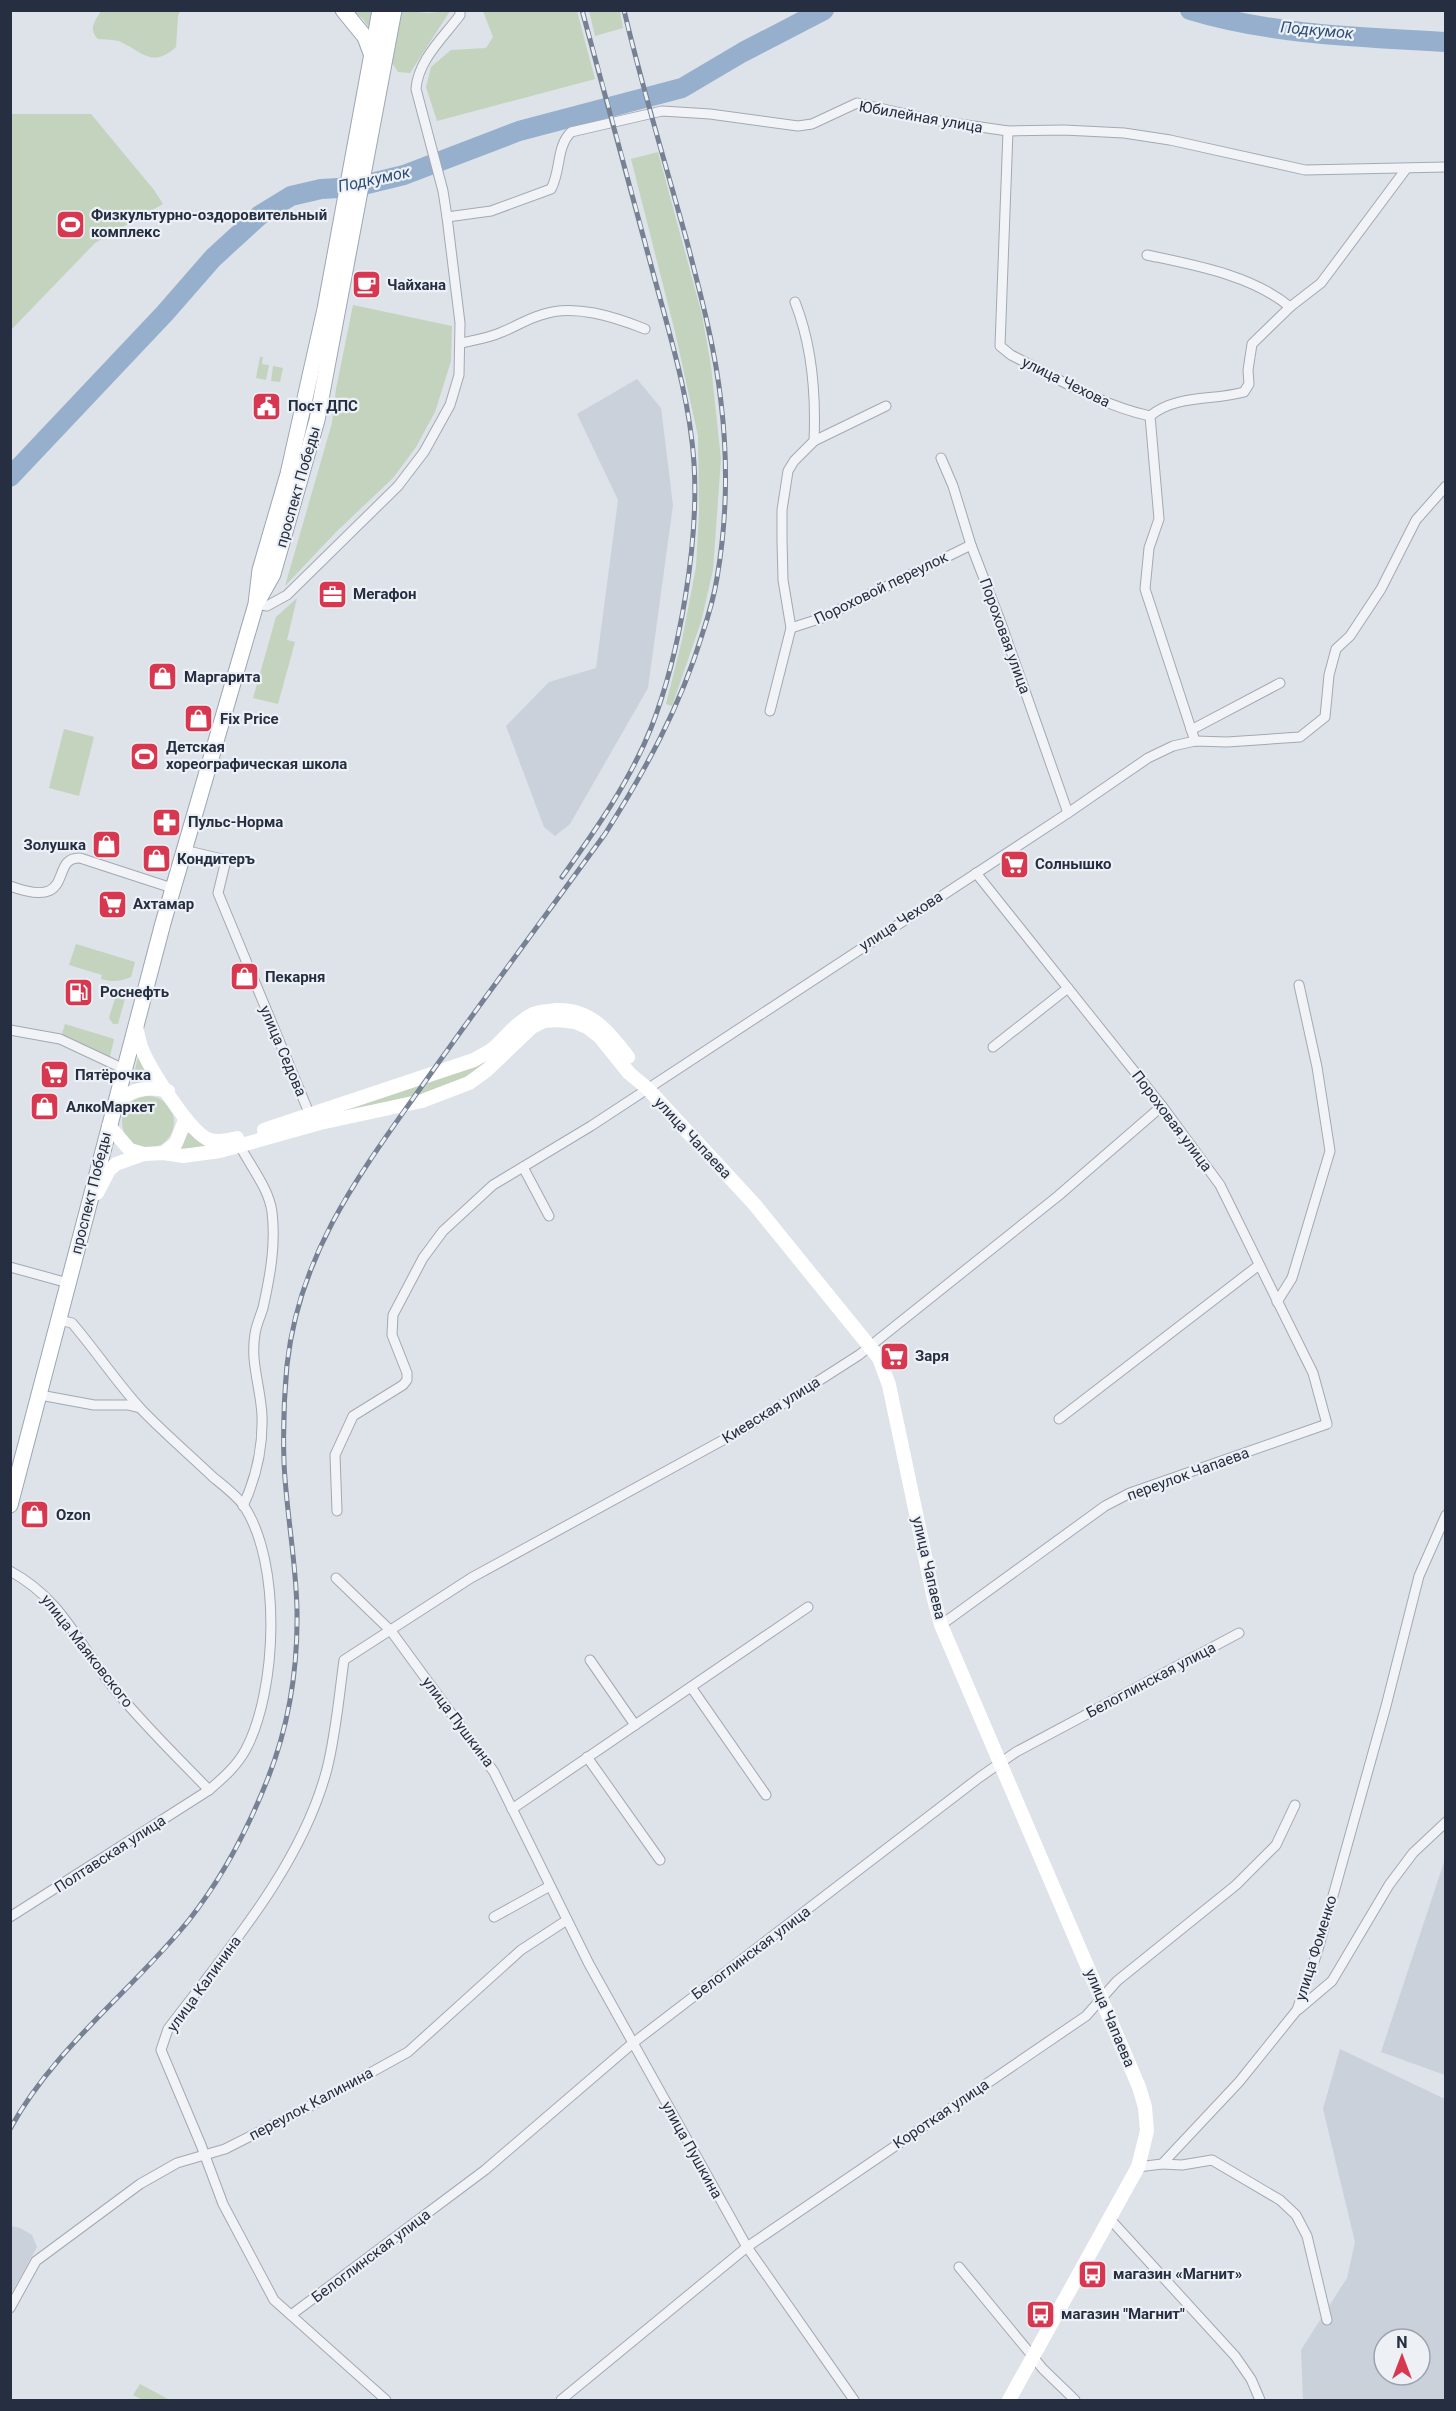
<svg xmlns="http://www.w3.org/2000/svg" width="1456" height="2411" viewBox="0 0 1456 2411" font-family="Roboto,sans-serif">
  <style>
    .built { fill: #cbd1db; fill-rule: evenodd }
    .green { fill: #c3d3be }
    .lines { fill: none; stroke-linecap: round; stroke-linejoin: round }
    .river { stroke: #95afcc; stroke-width: 20 }
    .minor-casing { stroke: #a3a9b3; stroke-width: 11 }
    .primary-casing { stroke: #9ca6b5; stroke-width: 17 }
    .minor { stroke: #f1f3f7; stroke-width: 9 }
    .secondary { stroke: #fff; stroke-width: 14 }
    .primary { stroke: #fff; stroke-width: 15 }
    .rail-casing { stroke: #768193; stroke-width: 5 }
    .rail { stroke: #edf1f6; stroke-width: 3; stroke-dasharray: 9; stroke-linecap: butt }
    .labels { text-anchor: middle; dominant-baseline: central; stroke-width: 4.5; stroke-linejoin: round; paint-order: stroke }
    .street-label { font-size: 15px; fill: #262f41; stroke: #edf1f6 }
    .poi-label { font-size: 15px; font-weight: bold; fill: #262f41; stroke: #edf1f6; text-anchor: start }
    .water-label { font-size: 16px; font-style: italic; fill: #2d4e77; stroke: #edf1f6 }
  </style>
  <rect width="100%" height="100%" fill="#dee2e9"/>
  <g class="built">
    <polygon points="637,379 661,408 673,505 648,688 570,824 555,836 544,827 506,726 549,682 596,668 618,500 577,414"/>
    <polygon points="1445,1859 1445,2075 1381,2052"/>
    <path d="M1340 2049 1445 2099V2400H1303L1301 2350 1347 2278 1355 2242 1323 2109ZM1384 2339H1420V2375H1384Z"/>
    <polygon points="11,2226 20,2228 32,2235 37,2247 11,2294"/>
  </g>
  <g class="green">
    <polygon points="402,10 427,13 450,11 410,73 398,72 363,19 353,11"/>
    <path d="M101 11H180L178 16 176 47C152 68 144 53 121 42 115 39 105 40 98 39 88 29 95 21 101 11Z"/>
    <polygon points="483,11 577,11 595,79 437,121 426,87 431,67 451,50 486,48 493,37"/>
    <polygon points="589,11 620,11 623,28 595,36"/>
    <polygon points="11,114 91,114 154,190 163,204 95,243 11,330"/>
    <polygon points="658,152 702,315 711,366 721,459 713,570 701,622 672,706 666,704 682,640 696,567 699,512 698,436 675,332 631,159"/>
    <polygon points="353,305 452,326 451,361 435,412 416,447 393,478 337,531 285,586 332,423 336,389"/>
    <polygon points="260,357 263,357 262,364 269,365 266,380 256,378"/>
    <polygon points="273,366 283,368 280,382 271,381"/>
    <polygon points="297,598 287,640 295,642 278,704 253,698 276,617"/>
    <polygon points="64,729 94,737 79,796 49,788"/>
    <path d="M76 944 135 962 131 977C120 982 112 982 101 979L102 975 69 965Z"/>
    <polygon points="121,992 126,995 118,1024 113,1024 109,1018 116,995"/>
    <polygon points="65,1024 114,1039 109,1061 61,1037"/>
    <polygon points="493,1056 467,1077 422,1095 321,1117"/>
    <polygon points="138,1057 154,1079 152,1082 132,1083"/>
    <circle cx="148" cy="1122" r="26"/>
    <polygon points="188,1133 189,1133 210,1147 180,1149"/>
    <polygon points="140,2384 168,2399 167,2400 143,2400 133,2395"/>
  </g>
  <g class="lines">
    <g class="river">
      <path d="M1190 10C1272 35 1361 37 1446 42"/>
      <polyline points="10,477 165,313 213,258 260,215 291,196 321,189 355,187 404,175 519,131 682,88 743,52 824,10"/>
    </g>
    <defs>
      <g id="minor">
        <path d="M1008 131 1000 346 1011 355C1057 378 1100 405 1150 416 1177 394 1213 401 1244 392L1249 384 1248 370 1252 344 1290 307 1321 283 1406 169"/>
        <path d="M447 217 491 211 551 189C561 171 556 147 571 132L662 111 710 114 798 126 812 124 857 103 932 120 1008 131 1064 130 1124 133 1170 140 1305 170 1446 167"/>
        <path d="M1147 255C1194 265 1252 275 1290 307"/>
        <path d="M461 343C475 340 489 338 502 332 515 327 527 319 541 315 573 303 615 317 645 329"/>
        <polyline points="1150,416 1159,519 1149,548 1145,589 1195,741"/>
        <polyline points="814,441 886,406"/>
        <polyline points="941,458 953,486 971,545 1001,623 1068,813"/>
        <path d="M256 604 267 606 287 595 398 486 424 452 450 405 459 375 460 323 447 217 443 191 416 89C418 60 443 38 460 15V10"/>
        <polyline points="791,628 822,618 971,545"/>
        <path d="M770 711 791 628 783 580 782 540V510L788 471 794 461 814 441C816 395 812 345 795 302"/>
        <polyline points="1191,730 1280,683"/>
        <polyline points="184,850 226,860 218,893 307,1108"/>
        <path d="M10 886C78 911 48 857 80 858L172 888"/>
        <polyline points="10,1030 60,1039 124,1069"/>
        <polyline points="993,1047 1068,988"/>
        <path d="M240 1146C251 1167 269 1189 272 1212 276 1245 270 1276 263 1308 260 1317 256 1326 255 1334 250 1363 261 1388 262 1416 263 1447 256 1478 243 1506"/>
        <polyline points="523,1167 549,1216"/>
        <polyline points="10,1267 68,1283"/>
        <polyline points="1277,1302 1292,1278 1330,1151 1317,1067 1299,985"/>
        <polyline points="40,1395 94,1405 128,1405 140,1408"/>
        <polyline points="1059,1419 1259,1265"/>
        <polyline points="337,1511 335,1455 353,1416 403,1385 407,1380 407,1373 392,1335 393,1315 423,1258 443,1231 493,1185 591,1126 1068,813 1148,758 1173,746 1195,741 1227,742 1300,737 1325,717 1329,675 1336,649 1350,636 1381,589 1416,520 1446,486"/>
        <path d="M10 1571C63 1600 77 1642 112 1686 142 1723 176 1756 209 1790"/>
        <polyline points="336,1578 391,1631 494,1772 589,1964 747,2247 854,2400"/>
        <polyline points="941,1625 1105,1506 1130,1493 1327,1424 1313,1373 1220,1185 1162,1106 976,873"/>
        <polyline points="590,1660 635,1725"/>
        <polyline points="691,1687 766,1795"/>
        <polyline points="587,1757 660,1860"/>
        <polyline points="512,1809 808,1607"/>
        <path d="M10 1917 209 1790C223 1778 237 1766 246 1749 277 1690 282 1564 244 1506 237 1496 224 1486 214 1478 190 1455 164 1433 141 1409 117 1383 96 1351 72 1323L59 1320"/>
        <polyline points="494,1917 550,1886"/>
        <polyline points="1299,2009 1332,1981 1389,1885 1413,1853 1446,1822"/>
        <polyline points="1162,2164 1182,2165 1212,2160 1280,2200 1296,2215 1307,2236 1327,2320"/>
        <polyline points="1138,2167 1162,2164 1239,2082 1297,2010 1317,1953 1386,1706 1419,1576 1446,1515"/>
        <polyline points="1109,2218 1235,2356 1251,2379 1260,2400"/>
        <polyline points="959,2267 1043,2369 1075,2400"/>
        <polyline points="10,2308 36,2261 140,2184 177,2163 225,2149 314,2104 408,2052 521,1950 567,1920"/>
        <polyline points="291,2315 485,2170 633,2043 980,1777 1016,1752 1239,1633"/>
        <path d="M386 2400 274 2300 223 2204 201 2145 161 2050 168 2029C227 1951 302 1865 327 1769 336 1733 339 1696 344 1660L471 1578 745 1428 859 1355 1058 1196 1162 1106"/>
        <polyline points="561,2400 747,2247 1086,2016 1117,1981 1236,1885 1276,1845 1295,1805"/>
      </g>
      <g id="primary">
        <polyline points="343,10 365,37 372,56"/>
        <polyline points="259,599 273,574 317,420 394,10"/>
        <polyline points="10,1505 163,923 256,604 260,570 288,474 325,309 380,10"/>
      </g>
    </defs>
    <use href="#minor" class="minor-casing"/>
    <use href="#primary" class="primary-casing"/>
    <use href="#minor" class="minor"/>
    <g class="secondary">
      <path d="M136 1025C137 1032 139 1040 141 1047 149 1067 190 1134 210 1140 219 1143 228 1140 237 1138"/>
      <path d="M114 1105C129 1090 147 1085 168 1091"/>
      <polyline points="109,1126 130,1150 144,1154"/>
      <path d="M264 1130 474 1060C480 1056 488 1053 494 1048 506 1037 518 1021 533 1014 540 1011 549 1011 557 1010 591 1009 609 1032 628 1057"/>
      <polyline points="164,1153 176,1143 185,1120"/>
      <polyline points="97,1193 109,1170 116,1164 144,1154 164,1153 183,1156 220,1151 320,1123 422,1101 469,1083 487,1070 532,1027 544,1021 558,1020 575,1022 587,1027 600,1037 629,1073 648,1089 755,1205 879,1358 889,1385 934,1599 941,1625 1139,2087 1145,2107 1147,2131 1138,2167 1009,2400"/>
    </g>
    <use href="#primary" class="primary"/>
    <defs>
      <g id="rail">
        <path d="M562 877C595 831 630 781 651 728 680 654 699 542 694 463 690 401 671 339 655 280 631 190 607 100 582 10"/>
        <path d="M10 2129C54 2048 132 1991 189 1920 223 1877 248 1829 268 1778 289 1725 298 1666 297 1610 296 1560 286 1511 284 1462 283 1429 284 1397 287 1365 300 1246 368 1163 434 1069 490 990 548 912 605 834 645 771 680 707 702 635 708 617 714 597 717 578 727 520 728 461 721 402 715 347 700 292 686 238 665 162 642 87 624 10"/>
      </g>
    </defs>
    <use href="#rail" class="rail-casing"/>
    <use href="#rail" class="rail"/>
  </g>
  <defs>
    <symbol id="stadium-square" viewBox="-11 -11 22 22"><rect x="-9" y="-9" width="18" height="18" rx="4" fill="#d8384f" stroke="#edf1f6"/><path d="M0-5a6.5 5 0 1 0 0 10a6.5 5 0 1 0 0-10ZM-3.5-1.8h7v3.6h-7Z" fill="#fff"/></symbol>
    <symbol id="cafe-square" viewBox="-11 -11 22 22"><rect x="-9" y="-9" width="18" height="18" rx="4" fill="#d8384f" stroke="#edf1f6"/><path d="M-5.5-4.5H6V0H3Q3 3.5 0 3.5H-2.5Q-5.5 3.5-5.5 0ZM3-3.2v2h1.7v-2ZM-6 4.5H4V6H-6Z" fill="#fff"/></symbol>
    <symbol id="civic-square" viewBox="-11 -11 22 22"><rect x="-9" y="-9" width="18" height="18" rx="4" fill="#d8384f" stroke="#edf1f6"/><path d="M-.6-6.5H3V-4.5H.6V-3L4-1V1h2V6H-6V1h2V-1L-.6-3ZM-1.2 2.5V6h2.4V2.5Z" fill="#fff"/></symbol>
    <symbol id="office-square" viewBox="-11 -11 22 22"><rect x="-9" y="-9" width="18" height="18" rx="4" fill="#d8384f" stroke="#edf1f6"/><path d="M-6-3h4V-5.5h4V-3h4V5H-6ZM-1-4.5V-3h2v-1.5ZM-6 0V1H6V0Z" fill="#fff"/></symbol>
    <symbol id="shop-square" viewBox="-11 -11 22 22"><rect x="-9" y="-9" width="18" height="18" rx="4" fill="#d8384f" stroke="#edf1f6"/><path d="M-5-2.5h2.3a2.7 3.5 0 0 1 5.4 0H5L5.5 6h-11ZM-1.5-2.5h3a1.5 2.3 0 0 0-3 0Z" fill="#fff"/></symbol>
    <symbol id="pharmacy-square" viewBox="-11 -11 22 22"><rect x="-9" y="-9" width="18" height="18" rx="4" fill="#d8384f" stroke="#edf1f6"/><path d="M-2-6h4v4h4v4h-4v4h-4v-4h-4v-4h4Z" fill="#fff"/></symbol>
    <symbol id="supermarket-square" viewBox="-11 -11 22 22"><rect x="-9" y="-9" width="18" height="18" rx="4" fill="#d8384f" stroke="#edf1f6"/><path d="M-6-5.5h2.5l.6 2H6L4.5 2H-2.5L-4.4-4H-6ZM-1.5 3.2a1.3 1.3 0 1 0 .1 0ZM3 3.2a1.3 1.3 0 1 0 .1 0Z" fill="#fff"/></symbol>
    <symbol id="fuel-square" viewBox="-11 -11 22 22"><rect x="-9" y="-9" width="18" height="18" rx="4" fill="#d8384f" stroke="#edf1f6"/><path d="M-5.5-6h7V0h2V4h1.3V-2.5L3-4.5l.8-.8L6-3V5H2.5V1h-1V6h-7ZM-4.2-4.7v3.2H.2V-4.7Z" fill="#fff"/></symbol>
    <symbol id="bus-square" viewBox="-11 -11 22 22"><rect x="-9" y="-9" width="18" height="18" rx="4" fill="#d8384f" stroke="#edf1f6"/><path d="M-5-6H5V4H4V6H2V4H-2V6H-4V4H-5ZM-3.5-4V0h7V-4ZM-3.5 1.2v1.5H-2V1.2ZM2 1.2v1.5H3.5V1.2Z" fill="#fff"/></symbol>
  </defs>
  <g fill-rule="evenodd">
    <use href="#stadium-square" x="54" y="208" width="33" height="33"/>
    <use href="#cafe-square" x="350" y="268" width="33" height="33"/>
    <use href="#civic-square" x="250" y="390" width="33" height="33"/>
    <use href="#office-square" x="316" y="578" width="33" height="33"/>
    <use href="#shop-square" x="146" y="660" width="33" height="33"/>
    <use href="#shop-square" x="182" y="702" width="33" height="33"/>
    <use href="#stadium-square" x="128" y="740" width="33" height="33"/>
    <use href="#pharmacy-square" x="150" y="806" width="33" height="33"/>
    <use href="#shop-square" x="90" y="828" width="33" height="33"/>
    <use href="#shop-square" x="140" y="842" width="33" height="33"/>
    <use href="#supermarket-square" x="998" y="848" width="33" height="33"/>
    <use href="#supermarket-square" x="96" y="888" width="33" height="33"/>
    <use href="#shop-square" x="228" y="960" width="33" height="33"/>
    <use href="#fuel-square" x="62" y="976" width="33" height="33"/>
    <use href="#supermarket-square" x="38" y="1058" width="33" height="33"/>
    <use href="#shop-square" x="28" y="1090" width="33" height="33"/>
    <use href="#supermarket-square" x="878" y="1340" width="33" height="33"/>
    <use href="#shop-square" x="18" y="1498" width="33" height="33"/>
    <use href="#bus-square" x="1076" y="2258" width="33" height="33"/>
    <use href="#bus-square" x="1024" y="2298" width="33" height="33"/>
  </g>
  <g class="labels">
    <g class="street-label">
      <text transform="translate(921 117) rotate(10)">Юбилейная улица</text>
      <text transform="translate(1066 382) rotate(26)">улица Чехова</text>
      <text transform="translate(298 487) rotate(-74)">проспект Победы</text>
      <text transform="translate(881 588) rotate(-26)">Пороховой переулок</text>
      <text transform="translate(1005 636) rotate(70)">Пороховая улица</text>
      <text transform="translate(901 921) rotate(-33)">улица Чехова</text>
      <text transform="translate(283 1051) rotate(67)">улица Седова</text>
      <text transform="translate(1172 1121) rotate(53)">Пороховая улица</text>
      <text transform="translate(693 1138) rotate(47)">улица Чапаева</text>
      <text transform="translate(91 1193) rotate(-76)">проспект Победы</text>
      <text transform="translate(771 1410) rotate(-32)">Киевская улица</text>
      <text transform="translate(1188 1474) rotate(-20)">переулок Чапаева</text>
      <text transform="translate(929 1568) rotate(77)">улица Чапаева</text>
      <text transform="translate(87 1651) rotate(52)">улица Маяковского</text>
      <text transform="translate(1151 1680) rotate(-28)">Белоглинская улица</text>
      <text transform="translate(458 1722) rotate(53)">улица Пушкина</text>
      <text transform="translate(110 1854) rotate(-33)">Полтавская улица</text>
      <text transform="translate(1316 1948) rotate(-73)">улица Фоменко</text>
      <text transform="translate(751 1953) rotate(-37)">Белоглинская улица</text>
      <text transform="translate(204 1984) rotate(-54)">улица Калинина</text>
      <text transform="translate(1110 2018) rotate(67)">улица Чапаева</text>
      <text transform="translate(311 2104) rotate(-28)">переулок Калинина</text>
      <text transform="translate(941 2114) rotate(-34)">Короткая улица</text>
      <text transform="translate(692 2150) rotate(61)">улица Пушкина</text>
      <text transform="translate(371 2256) rotate(-37)">Белоглинская улица</text>
    </g>
    <g class="poi-label">
      <text x="91" y="215">Физкультурно-оздоровительный<tspan x="91" dy="17">комплекс</tspan></text>
      <text x="387" y="285">Чайхана</text>
      <text x="288" y="406">Пост ДПС</text>
      <text x="353" y="594">Мегафон</text>
      <text x="184" y="677">Маргарита</text>
      <text x="220" y="719">Fix Price</text>
      <text x="166" y="747">Детская<tspan x="166" dy="17">хореографическая школа</tspan></text>
      <text x="188" y="822">Пульс-Норма</text>
      <text x="86" y="845" text-anchor="end">Золушка</text>
      <text x="177" y="859">Кондитеръ</text>
      <text x="1035" y="864">Солнышко</text>
      <text x="133" y="904">Ахтамар</text>
      <text x="265" y="977">Пекарня</text>
      <text x="100" y="992">Роснефть</text>
      <text x="75" y="1075">Пятёрочка</text>
      <text x="66" y="1107">АлкоМаркет</text>
      <text x="915" y="1356">Заря</text>
      <text x="56" y="1515">Ozon</text>
      <text x="1113" y="2274">магазин «Магнит»</text>
      <text x="1061" y="2314">магазин "Магнит"</text>
    </g>
    <g class="water-label">
      <text transform="translate(1317 30) rotate(5)">Подкумок</text>
      <text transform="translate(374 179) rotate(-12)">Подкумок</text>
    </g>
  </g>
  <rect width="1456" height="2411" fill="none" stroke="#262f41" stroke-width="24"/>
  <g transform="translate(1402 2357)"><circle r="28" fill="#edf1f6" stroke="#9da3ae" stroke-width="1.5"/>
  <path d="M0-4.5L10 22L0 15L-10 22Z" fill="#d8384f"/>
  <text y="-9" font-size="16" font-weight="bold" text-anchor="middle" fill="#262f41">N</text>
  </g>
</svg>
